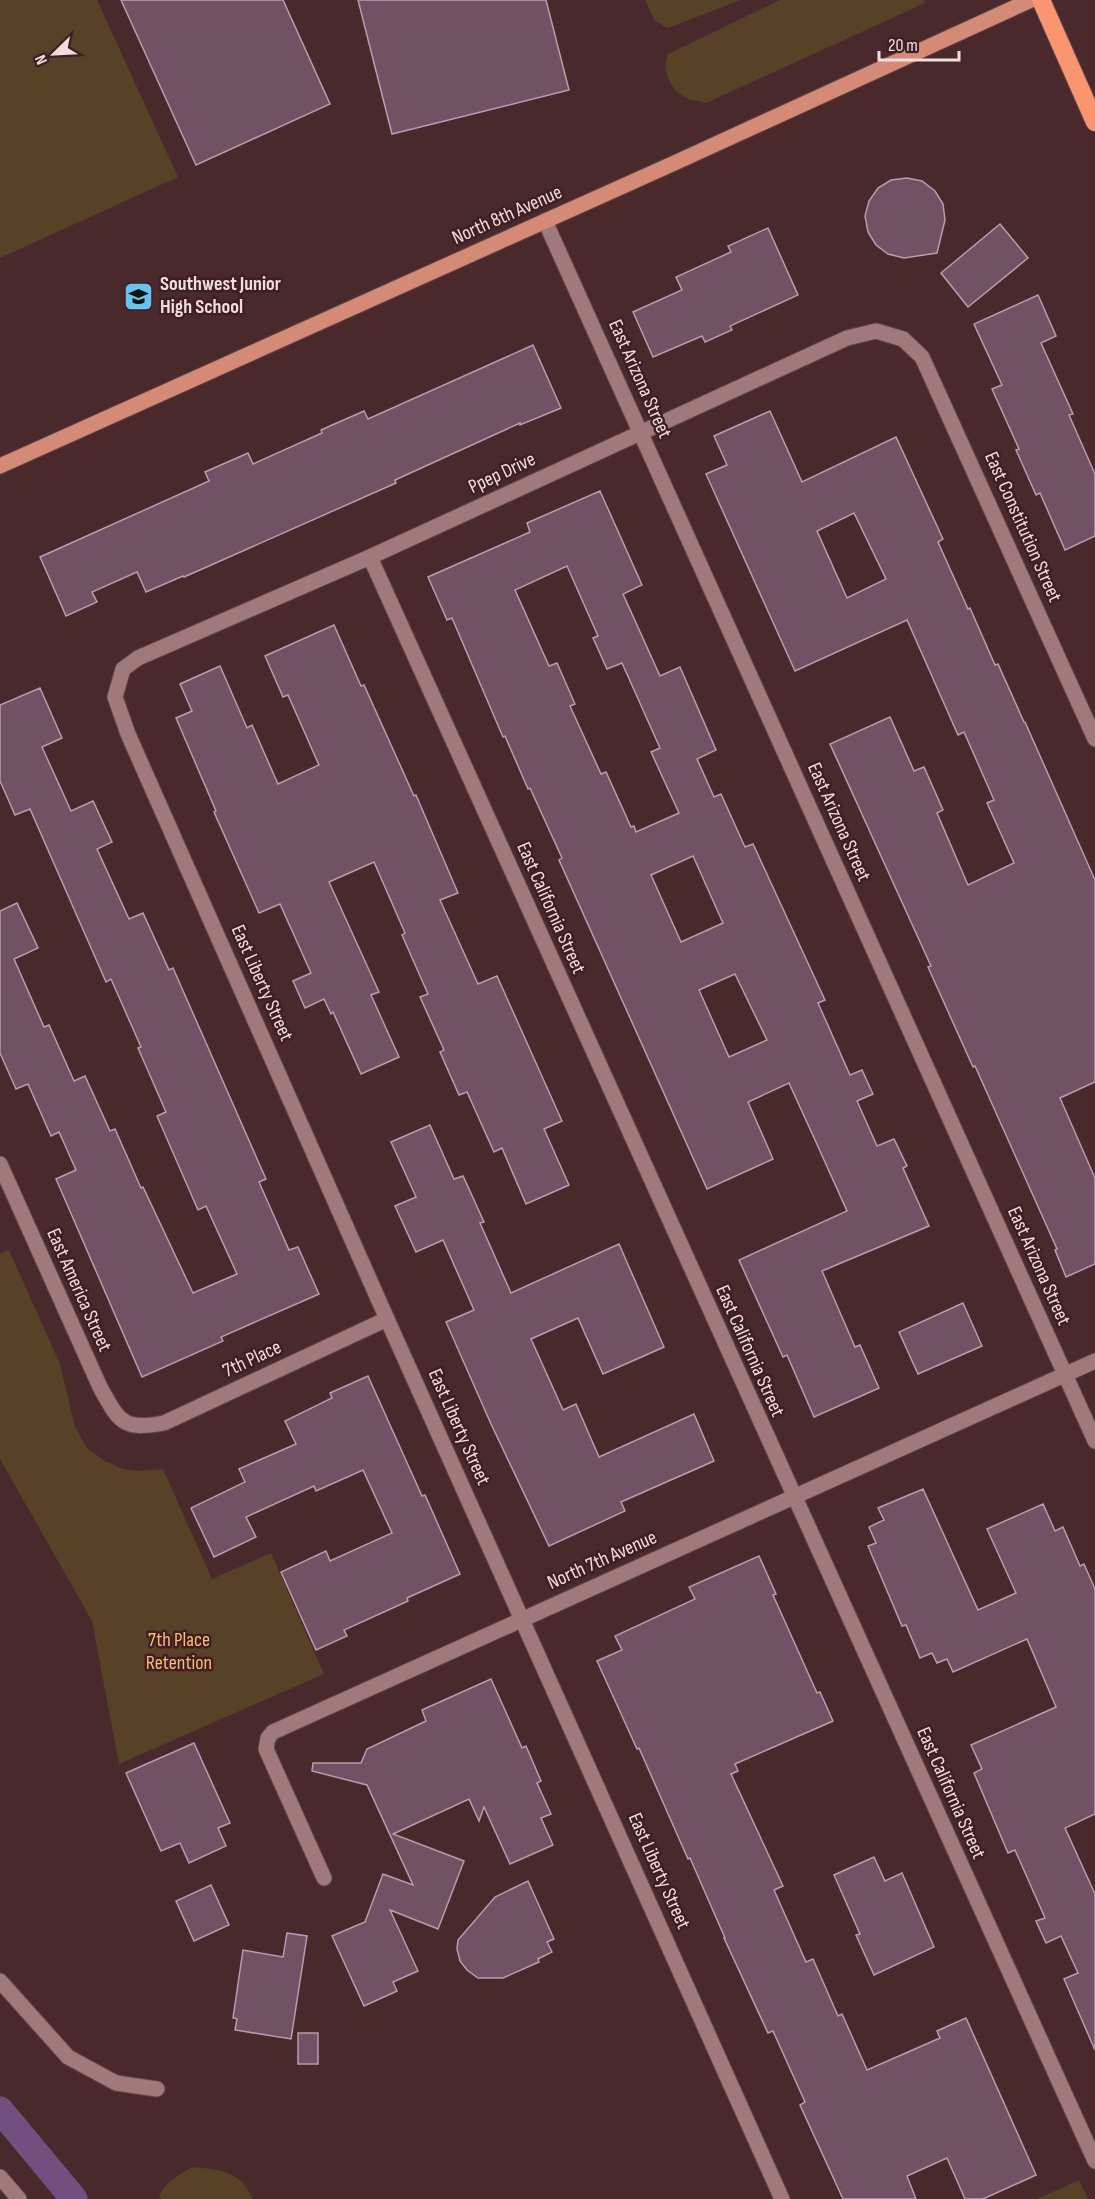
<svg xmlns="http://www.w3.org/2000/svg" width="1095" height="2199" viewBox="0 0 1095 2199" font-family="'Sofia Sans Condensed',sans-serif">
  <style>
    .green { fill: #574127 }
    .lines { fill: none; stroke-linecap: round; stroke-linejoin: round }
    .canal { stroke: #71507f; stroke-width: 27 }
    .building { fill: #715264; stroke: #bd9aad; stroke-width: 1.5; fill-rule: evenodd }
    .minor-casing { stroke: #624649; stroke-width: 17 }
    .major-casing { stroke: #624649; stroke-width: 17 }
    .highway-casing { stroke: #624649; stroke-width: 20 }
    .minor { stroke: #a0797c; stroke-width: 15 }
    .major { stroke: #d58a75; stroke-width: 15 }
    .highway { stroke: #f99670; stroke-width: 18 }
    .labels { text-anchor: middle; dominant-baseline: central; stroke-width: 5; stroke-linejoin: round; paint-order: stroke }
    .street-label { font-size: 20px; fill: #f2dcdd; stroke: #3f1f23 }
    .poi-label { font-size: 20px; font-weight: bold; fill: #f2dcdd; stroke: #3f1f23; text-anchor: start }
    .park-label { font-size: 20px; fill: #fabe75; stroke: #3f1f23 }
  </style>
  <rect width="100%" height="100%" fill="#4a292d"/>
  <g class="green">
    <polygon points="0,0 97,0 178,177 0,258"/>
    <polygon points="645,0 741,0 668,28 655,21"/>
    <path d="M780 0H924L925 3 706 103C700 101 692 101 687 98 670 90 661 71 668 54Z"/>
    <polygon points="9,1250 60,1364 75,1427 87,1448 105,1461 123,1469 140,1471 163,1469 212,1579 271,1553 324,1674 119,1764 92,1621 0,1459 0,1254"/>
    <path d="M192 2167C221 2170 240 2170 253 2199H161L159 2195C167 2182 178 2175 192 2167Z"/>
    <polygon points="1079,2180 1088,2199 1037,2199"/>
  </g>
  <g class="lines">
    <polyline class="canal" points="0,2110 74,2199"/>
  </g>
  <g class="building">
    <polygon points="121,0 283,0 330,104 196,165"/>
    <polygon points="358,0 546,0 569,90 392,134"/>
    <polygon points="907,178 922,181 935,191 943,204 945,220 937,253 904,258 888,254 876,245 868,232 865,216 869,201 878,188 891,180"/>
    <polygon points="1000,224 1028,258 968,307 941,273"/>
    <polygon points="768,228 798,295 730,326 732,330 705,342 702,336 653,357 633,312 682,290 676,277 731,252 728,246"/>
    <polygon points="1038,295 1056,336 1041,343 1073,414 1069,415 1095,474 1095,536 1065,550 1040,493 1036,495 1016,450 1019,449 992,389 1002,385 974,324"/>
    <polygon points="533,345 561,408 520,425 520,423 395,480 396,483 184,577 183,576 146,592 137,572 92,592 97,602 66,616 40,557 209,481 205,472 248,453 253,464 322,433 321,430 364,411 368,419"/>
    <path d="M770 411 802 482 896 437 943 539 938 542 968 609 970 608 995 665 998 664 1024 722H1025L1095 880V1082L1060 1098 1095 1178V1264L1066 1277 1055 1250 1057 1249 975 1066 973 1067 928 967 931 966 830 744 890 717 914 771 924 767 943 810 937 813 968 885 1014 863 987 803 994 800 964 732 958 735 907 620 795 671 706 474 727 465 714 436ZM854 513 886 579 847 598 817 531Z"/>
    <path d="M600 491 642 585 623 594 660 676 680 667 716 750 697 759 714 797 721 794 745 847 753 844 825 1000 818 1003 850 1075 862 1070 873 1094 857 1101 877 1146 894 1139 907 1166 903 1168 929 1226 822 1271 855 1347 860 1345 879 1388 814 1417 787 1355 783 1357 739 1260 847 1211 815 1140 789 1083 748 1102 773 1159 707 1189 559 860 562 858 530 788 528 789 505 736 503 737 452 618 447 620 428 577 530 532 527 523ZM567 566 598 636 593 638 607 669 622 663 660 748 651 752 679 813 636 832 634 826 631 827 606 772 601 774 570 706 575 704 557 663 549 666 515 590ZM693 856 723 923 681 942 651 875ZM735 974 767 1040 729 1057 699 990Z"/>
    <polygon points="334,625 361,686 364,685 414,796 416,795 458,893 440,900 478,984 497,976 562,1121 544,1129 569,1185 526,1204 502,1148 494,1152 467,1092 459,1095 440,1052 444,1050 420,997 428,994 402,935 405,933 374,862 329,882 379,992 371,995 399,1057 361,1074 333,1012 331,1014 324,999 305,1008 293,981 311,973 280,904 259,913 214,812 216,811 176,718 192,711 180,684 220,666 247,728 252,725 278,784 319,765 288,695 283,697 265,656"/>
    <polygon points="40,688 62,738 42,747 71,811 93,801 112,842 97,849 129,919 143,913 169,970 173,968 266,1179 259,1182 289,1250 298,1247 319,1294 221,1337 223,1341 142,1377 56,1179 76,1170 59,1132 51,1136 28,1084 16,1089 0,1053 0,911 17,903 38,948 14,959 44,1027 49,1025 74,1081 85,1076 110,1131 115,1129 141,1188 143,1187 193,1293 237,1274 206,1206 198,1210 157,1116 166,1112 138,1048 141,1047 111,979 106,982 30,809 15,815 0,781 0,705"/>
    <polygon points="430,1125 454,1179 463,1176 484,1222 480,1223 511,1293 619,1244 664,1347 603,1374 578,1318 531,1339 563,1410 576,1404 599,1457 694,1414 714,1461 621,1502 625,1511 549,1546 491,1424 446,1322 474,1310 443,1240 416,1252 395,1206 416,1197 391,1142"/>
    <polygon points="963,1303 982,1346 918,1374 899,1332"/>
    <polygon points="368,1376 422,1496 425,1495 460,1574 407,1598 408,1601 344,1630 347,1636 316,1650 281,1572 326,1551 330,1561 392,1533 363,1470 316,1491 314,1486 246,1517 256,1537 214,1557 191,1508 245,1482 239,1469 296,1444 285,1421 332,1398 330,1393"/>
    <polygon points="923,1489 978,1610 1016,1593 987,1529 1043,1504 1055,1531 1063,1527 1080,1566 1084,1564 1095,1589 1095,1814 1065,1828 1095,1894 1095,2050 1064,1979 1078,1973 1061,1936 1046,1943 1036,1921 1045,1918 1015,1850 1008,1853 974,1773 982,1769 971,1745 1056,1707 1027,1639 953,1672 947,1659 937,1663 932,1653 920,1658 906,1625 902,1626 868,1546 876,1543 869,1527 884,1520 878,1508"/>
    <polygon points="759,1556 776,1594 773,1595 817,1693 820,1692 833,1721 735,1764 738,1771 731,1774 783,1886 774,1890 806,1962 813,1959 838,2016 842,2014 867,2070 940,2038 937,2031 966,2018 1036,2175 983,2199 965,2199 947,2158 907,2176 916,2199 843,2199 800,2105 805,2102 773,2031 768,2033 724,1938 725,1938 690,1858 688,1859 639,1748 637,1749 597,1661 622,1650 615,1636 695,1599 689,1587"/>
    <polygon points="491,1679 522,1748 526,1746 541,1781 537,1783 551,1814 541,1818 553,1845 510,1864 484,1807 479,1821 469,1799 393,1834 464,1861 438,1929 390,1910 418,1971 393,1982 397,1991 364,2006 332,1936 365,1922 383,1874 413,1885 367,1785 312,1771 313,1763 361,1763 367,1749 426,1721 422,1710"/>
    <polygon points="194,1743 230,1823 218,1828 226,1846 189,1863 180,1843 161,1851 126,1773"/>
    <polygon points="874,1857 885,1881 902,1873 934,1947 874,1975 856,1935 860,1934 834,1875"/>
    <polygon points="528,1881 554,1939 547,1942 552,1952 538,1959 539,1962 503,1978 478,1978 467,1970 460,1961 457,1949 458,1940 495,1897"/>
    <polygon points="211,1885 229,1925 194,1941 176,1901"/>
    <polygon points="287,1933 307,1936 291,2039 235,2030 237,2019 233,2018 243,1950 283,1957"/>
    <rect x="298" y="2033" width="20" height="31"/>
  </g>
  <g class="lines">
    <defs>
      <g id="minor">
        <polyline points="545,221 1095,1441"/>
        <polyline points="370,557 1095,2161"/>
        <path d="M0 1164 100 1387C119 1421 122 1431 164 1423L387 1319"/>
        <polyline points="324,1878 266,1749 268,1738 273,1732 1095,1361"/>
        <polyline points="0,1981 68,2057 116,2083 157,2089"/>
        <polyline points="0,2177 19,2199"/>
        <polyline points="782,2199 387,1319 128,734 115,697 123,669 138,658 370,557 847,338 876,331 903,339 922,357 1095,739"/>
      </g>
      <polyline id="major" points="0,466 670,165 1031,0"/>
      <polyline id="highway" points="1041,0 1095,122"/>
    </defs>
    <use href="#minor" class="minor-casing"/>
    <use href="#major" class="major-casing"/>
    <use href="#highway" class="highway-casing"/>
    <use href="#minor" class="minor"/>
    <use href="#major" class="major"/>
    <use href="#highway" class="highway"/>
  </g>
  <defs>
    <symbol id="school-square" viewBox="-11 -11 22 22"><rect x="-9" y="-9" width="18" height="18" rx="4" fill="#65c5ee" stroke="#3f1f23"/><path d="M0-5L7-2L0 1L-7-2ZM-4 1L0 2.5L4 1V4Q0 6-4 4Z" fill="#111"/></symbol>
  </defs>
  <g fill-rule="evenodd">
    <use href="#school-square" x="122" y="280" width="33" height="33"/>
  </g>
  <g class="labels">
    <g class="street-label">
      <text transform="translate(507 215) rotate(-24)">North 8th Avenue</text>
      <text transform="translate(640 379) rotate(66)">East Arizona Street</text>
      <text transform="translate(502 473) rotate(-25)">Ppep Drive</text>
      <text transform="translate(1023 527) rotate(66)">East Constitution Street</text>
      <text transform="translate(839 822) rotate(66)">East Arizona Street</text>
      <text transform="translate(551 908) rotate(66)">East California Street</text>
      <text transform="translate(262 983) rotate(66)">East Liberty Street</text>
      <text transform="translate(1039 1266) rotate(66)">East Arizona Street</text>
      <text transform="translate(79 1290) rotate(66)">East America Street</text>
      <text transform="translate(750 1351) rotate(66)">East California Street</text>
      <text transform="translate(252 1359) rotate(-25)">7th Place</text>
      <text transform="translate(459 1427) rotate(66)">East Liberty Street</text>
      <text transform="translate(602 1560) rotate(-24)">North 7th Avenue</text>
      <text transform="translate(951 1793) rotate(66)">East California Street</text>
      <text transform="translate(659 1871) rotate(66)">East Liberty Street</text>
    </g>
    <g class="poi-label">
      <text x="160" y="284">Southwest Junior<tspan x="160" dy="23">High School</tspan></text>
    </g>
    <g class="park-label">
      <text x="179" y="1640">7th Place<tspan x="179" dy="23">Retention</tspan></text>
    </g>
  </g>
  <g transform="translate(54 54) rotate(246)" stroke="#3f1f23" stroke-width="4.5" paint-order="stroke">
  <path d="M0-4.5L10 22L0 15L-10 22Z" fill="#f2dcdd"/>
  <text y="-9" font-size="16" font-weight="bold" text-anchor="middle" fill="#f2dcdd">N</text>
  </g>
  <path d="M879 51v9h80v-9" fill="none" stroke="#f2dcdd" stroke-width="3"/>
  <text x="888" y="51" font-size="18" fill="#f2dcdd" stroke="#3f1f23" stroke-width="4.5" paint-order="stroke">20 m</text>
</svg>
